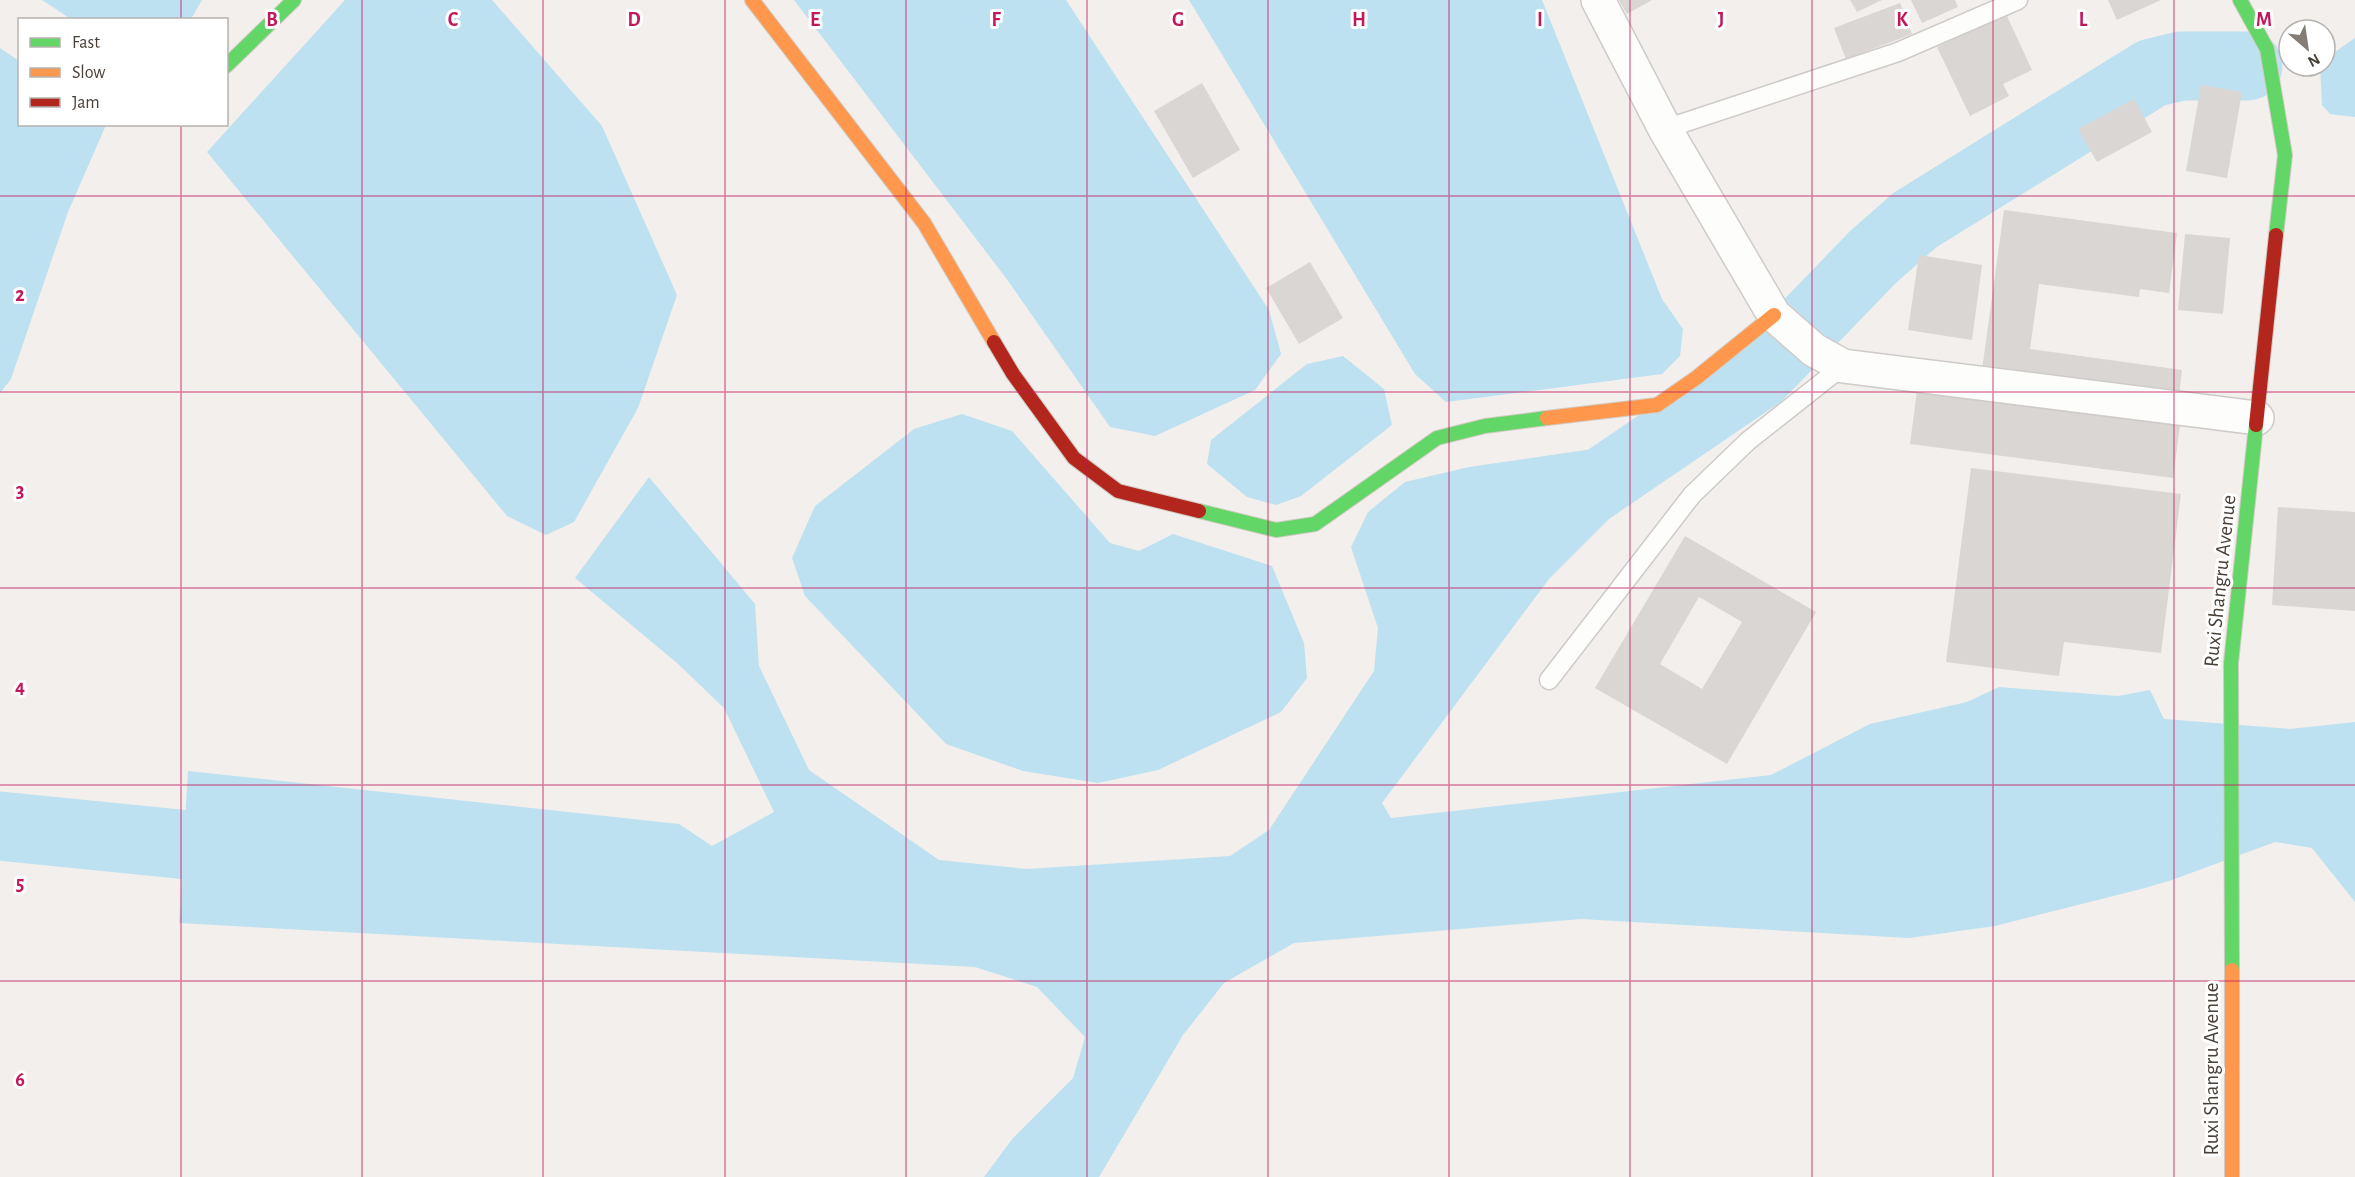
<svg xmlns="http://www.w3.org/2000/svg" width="2355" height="1177" viewBox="0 0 2355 1177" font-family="'Alegreya Sans',sans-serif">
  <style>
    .water { fill: #bde1f0 }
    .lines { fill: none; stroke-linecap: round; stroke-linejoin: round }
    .river { stroke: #bde1f0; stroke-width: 69 }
    .building { fill: #dad6d3; fill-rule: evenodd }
    .lane-casing { stroke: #cecbc8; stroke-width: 21 }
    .street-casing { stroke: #cecbc8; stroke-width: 36 }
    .fast-casing { stroke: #d2cbc3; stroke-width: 16 }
    .slow-casing { stroke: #d2cbc3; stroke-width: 16 }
    .jam-casing { stroke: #d2cbc3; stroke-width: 16 }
    .lane { stroke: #fdfdfc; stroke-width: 18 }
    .street { stroke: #fdfdfc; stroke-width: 33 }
    .fast { stroke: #63d668; stroke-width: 14 }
    .slow { stroke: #ff974d; stroke-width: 14 }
    .jam { stroke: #b3261e; stroke-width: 14 }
    .grid { fill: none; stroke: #c2185b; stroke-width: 1.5; stroke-opacity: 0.55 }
    .labels { text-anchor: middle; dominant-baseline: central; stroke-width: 6; stroke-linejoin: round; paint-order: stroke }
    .street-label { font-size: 21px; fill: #494037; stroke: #fff }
    .grid-label { font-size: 20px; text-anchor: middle; font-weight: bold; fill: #c2185b; stroke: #fff; stroke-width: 6; stroke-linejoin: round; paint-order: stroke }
  </style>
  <rect width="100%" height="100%" fill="#f2efec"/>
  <g class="water">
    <polygon points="42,0 202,0 191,19 71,19"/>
    <polygon points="345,0 492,0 602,126 677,295 638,408 574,522 546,535 507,516 207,152"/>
    <polygon points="794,0 1066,0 1269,310 1281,354 1255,390 1155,436 1110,427 1006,278"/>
    <polygon points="1189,0 1542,0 1662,299 1683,329 1680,356 1662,374 1446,402 1415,374"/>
    <polygon points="2355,38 2355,117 2330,114 2322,105 2320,66 2325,66 2325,59"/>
    <polygon points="0,48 19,61 20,124 106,125 68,212 11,379 0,393"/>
    <polygon points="1343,356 1384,389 1392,425 1301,496 1276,505 1247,497 1207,464 1211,440 1307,364"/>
    <polygon points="962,414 1012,431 1110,543 1139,551 1173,534 1272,566 1304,643 1307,678 1281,712 1158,770 1098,783 1023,771 946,744 805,596 792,558 815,506 914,429"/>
    <polygon points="1600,448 1649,479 1549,579 1382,803 1391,818 1771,775 1870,724 1967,702 1999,687 2118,696 2150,690 2164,719 2290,729 2355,722 2355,902 2312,848 2275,842 2172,880 2141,889 1995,926 1909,938 1581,919 1294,943 1224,983 1183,1035 1099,1177 984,1177 1013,1138 1073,1078 1085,1037 1037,987 975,967 179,923 188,771 679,824 712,846 774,812 724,708 677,663 575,578 649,477 755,604 759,666 809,770 939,860 1027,869 1230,856 1269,830 1374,671 1378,628 1351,547 1368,512 1405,482 1469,467"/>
  </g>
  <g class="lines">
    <g class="river">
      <polyline points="1553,523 1577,499 1759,375 1873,257 1915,220 2152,73 2181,66 2248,66"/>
      <polyline points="0,826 278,854"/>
    </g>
  </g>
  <g class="building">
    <polygon points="1619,0 1652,0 1627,14"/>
    <polygon points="1850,0 1882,0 1857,12"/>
    <polygon points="1911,0 1955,0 1958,7 1922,23"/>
    <polygon points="2108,0 2161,0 2117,20"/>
    <polygon points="1900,3 1912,34 1846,59 1834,28"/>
    <polygon points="2006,14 2032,70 2003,84 2009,96 1970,116 1937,47"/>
    <polygon points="1202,83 1240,150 1193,178 1154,111"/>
    <polygon points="2201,85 2242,92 2227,178 2186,171"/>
    <polygon points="2134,99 2152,132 2097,162 2078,129"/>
    <polygon points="2004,210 2177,233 2169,293 2140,289 2139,297 2039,284 2030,349 2182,370 2178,404 1981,377"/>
    <polygon points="2185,234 2230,238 2223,314 2178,310"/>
    <polygon points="1919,255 1982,265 1972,340 1908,330"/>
    <polygon points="1310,262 1343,318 1299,344 1266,288"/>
    <polygon points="1917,391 2180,426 2173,478 1910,444"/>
    <polygon points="1971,468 2181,494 2161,653 2064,642 2059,676 1946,662"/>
    <polygon points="2278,507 2355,512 2355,611 2272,605"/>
    <path d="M1685 536 1816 612 1727 764 1595 688ZM1699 597 1742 622 1702 689 1660 664Z"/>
  </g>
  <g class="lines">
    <defs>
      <g id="lane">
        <polyline points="1665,129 1898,52 2018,0"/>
        <polyline points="1549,680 1692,495 1748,441 1843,366"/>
      </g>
      <polyline id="street" points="1598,0 1665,129 1774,315 1814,350 1843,366 2257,418"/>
      <g id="fast">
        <polyline points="2240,0 2267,49 2285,155 2276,235"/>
        <polyline points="226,66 294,0"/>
        <polyline points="1199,511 1276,530 1315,524 1437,438 1485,426 1547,418"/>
        <polyline points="2232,970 2231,663 2256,425"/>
      </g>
      <g id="slow">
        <polyline points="752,0 924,223 994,342"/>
        <polyline points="1547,418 1657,405 1696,378 1774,315"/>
        <polyline points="2232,970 2232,1177"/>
      </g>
      <g id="jam">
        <polyline points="994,342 1013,374 1074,458 1118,491 1199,511"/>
        <polyline points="2256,425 2276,235"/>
      </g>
    </defs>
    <use href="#lane" class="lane-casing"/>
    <use href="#street" class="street-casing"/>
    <use href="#fast" class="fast-casing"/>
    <use href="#slow" class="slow-casing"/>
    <use href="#jam" class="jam-casing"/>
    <use href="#lane" class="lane"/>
    <use href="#street" class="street"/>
    <use href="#fast" class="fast"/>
    <use href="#slow" class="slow"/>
    <use href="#jam" class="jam"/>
  </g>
  <path class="grid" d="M181 0V20M362 0V1177M543 0V1177M725 0V1177M906 0V1177M1087 0V1177M1268 0V1177M1449 0V1177M1630 0V1177M1812 0V1177M1993 0V1177M2174 0V1177M181 124V1177M0 196H2355M0 392H2355M0 588H2355M0 785H2355M0 981H2355"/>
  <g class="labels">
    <g class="street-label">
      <text transform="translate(2220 581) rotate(-84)">Ruxi Shangru Avenue</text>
      <text transform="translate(2211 1069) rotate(-90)">Ruxi Shangru Avenue</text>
    </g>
  </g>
  <g class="grid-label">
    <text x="272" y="26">B</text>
    <text x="453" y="26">C</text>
    <text x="634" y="26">D</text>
    <text x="815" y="26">E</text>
    <text x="996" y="26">F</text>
    <text x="1178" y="26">G</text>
    <text x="1359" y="26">H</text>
    <text x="1540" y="26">I</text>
    <text x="1721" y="26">J</text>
    <text x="1902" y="26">K</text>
    <text x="2083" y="26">L</text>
    <text x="2264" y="26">M</text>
    <text x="20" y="301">2</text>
    <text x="20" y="497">3</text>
    <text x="20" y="693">4</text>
    <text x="20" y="890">5</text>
    <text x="20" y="1086">6</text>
  </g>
  <rect x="18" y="18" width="210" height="108" fill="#ffffff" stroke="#b6b3af" stroke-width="1.5"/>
  <rect x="30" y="38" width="30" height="9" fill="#63d668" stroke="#b6b3af" stroke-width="1.5"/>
  <text x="72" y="48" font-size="18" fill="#494037">Fast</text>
  <rect x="30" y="68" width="30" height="9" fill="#ff974d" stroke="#b6b3af" stroke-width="1.5"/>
  <text x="72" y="78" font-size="18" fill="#494037">Slow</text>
  <rect x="30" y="98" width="30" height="9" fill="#b3261e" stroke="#b6b3af" stroke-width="1.5"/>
  <text x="72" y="108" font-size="18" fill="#494037">Jam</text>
  <g transform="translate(2307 48) rotate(151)"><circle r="28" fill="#ffffff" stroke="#b6b3af" stroke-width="1.5"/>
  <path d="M0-4.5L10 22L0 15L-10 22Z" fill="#847d76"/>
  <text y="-9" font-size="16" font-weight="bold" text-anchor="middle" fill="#494037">N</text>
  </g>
</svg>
